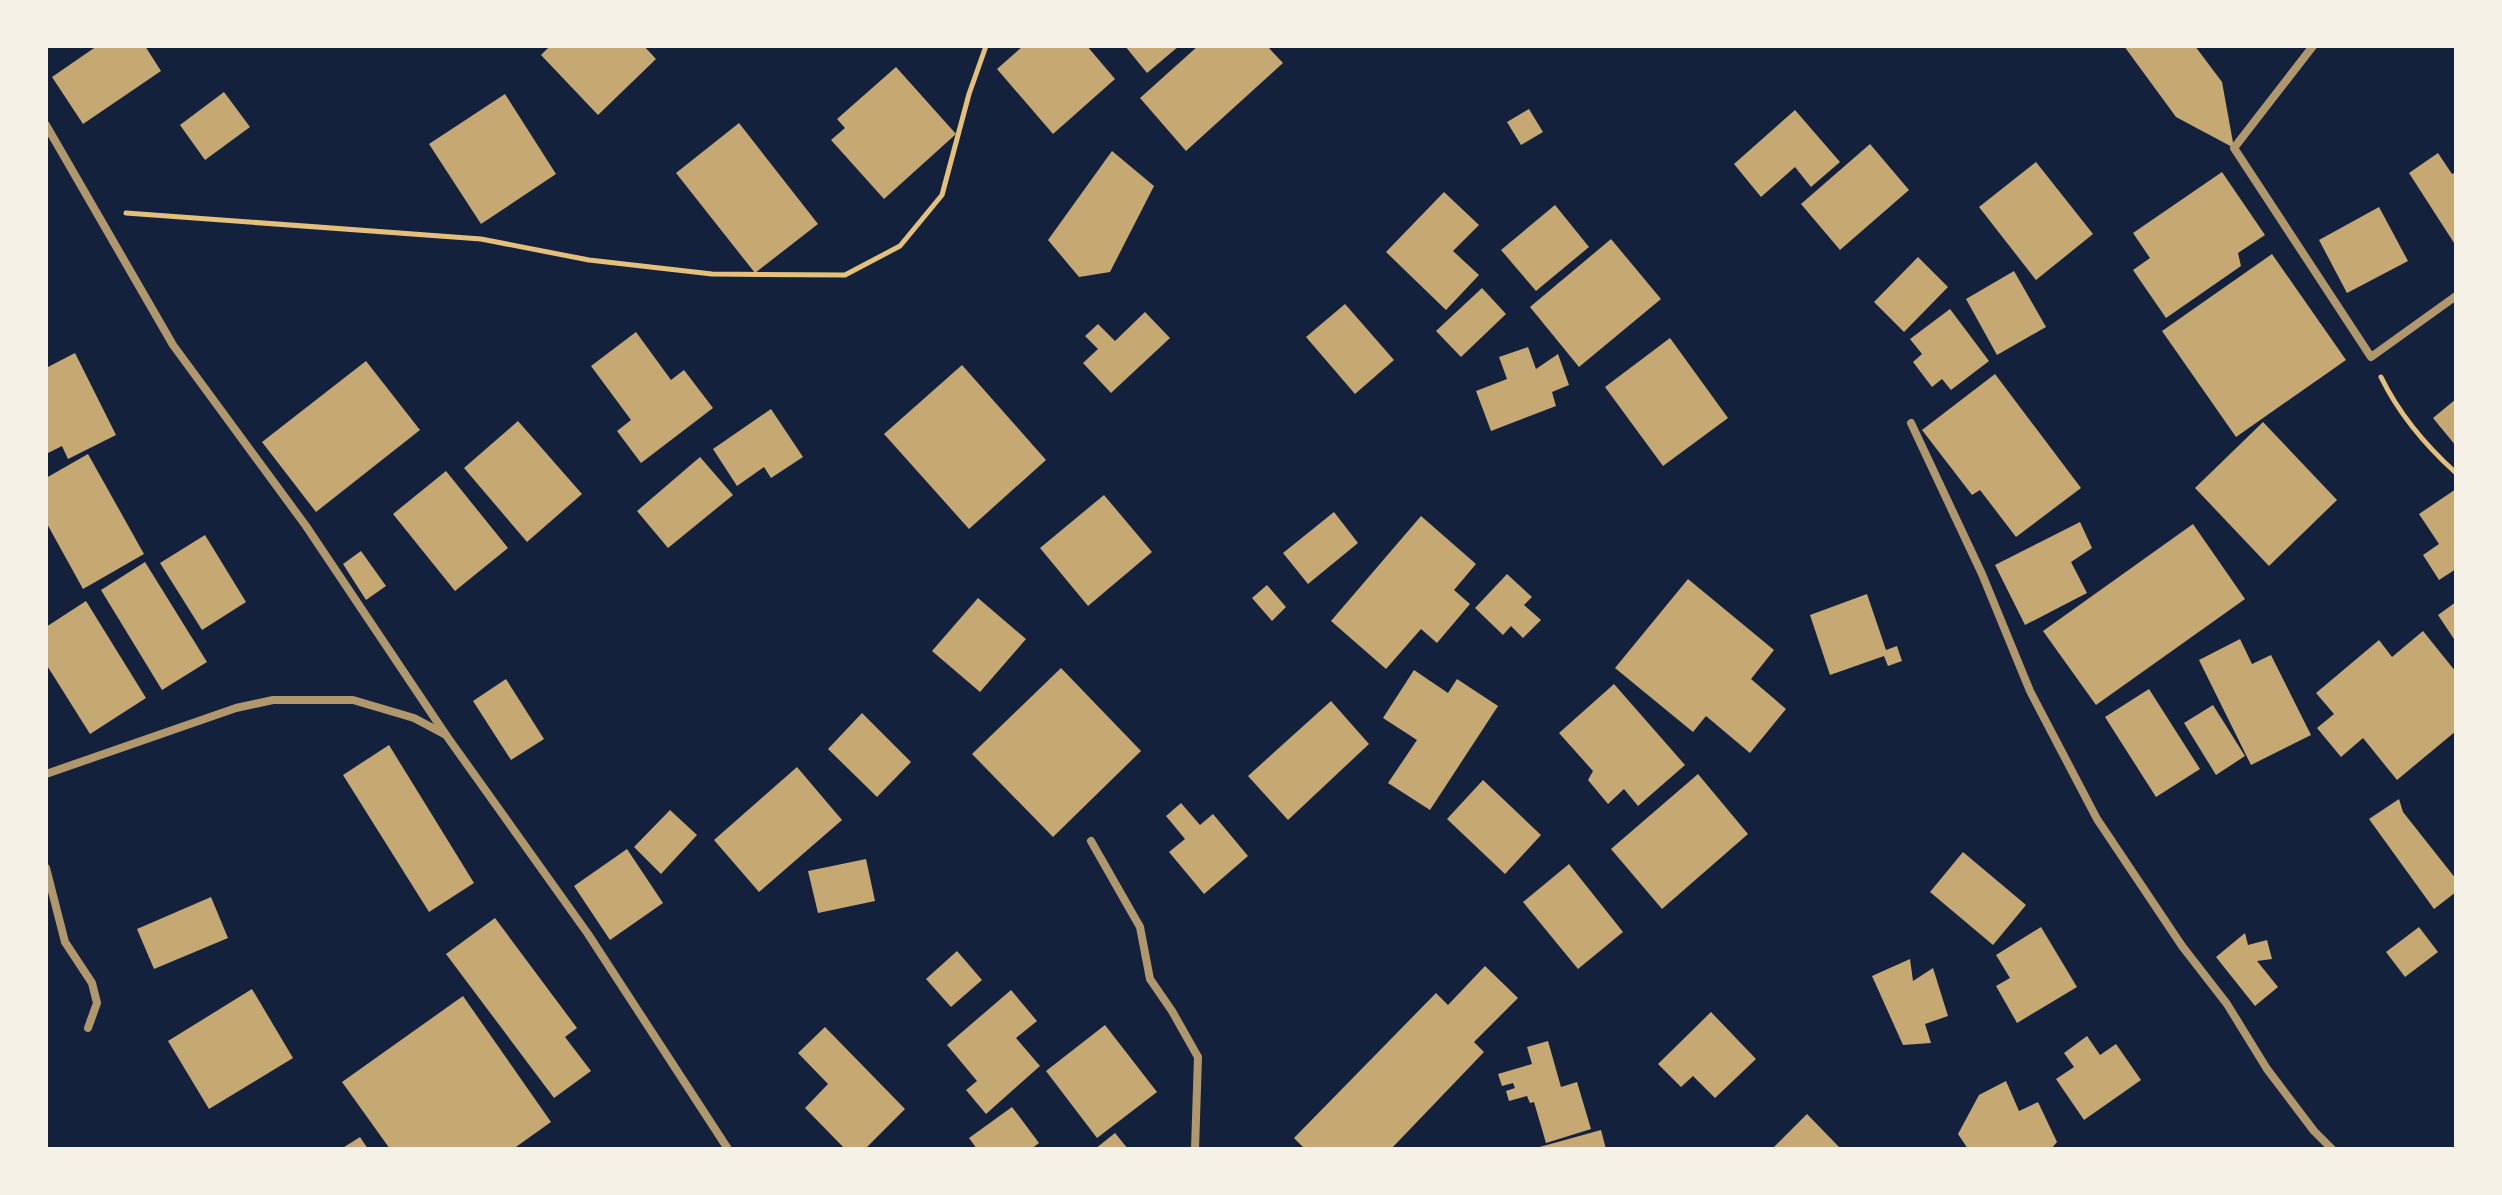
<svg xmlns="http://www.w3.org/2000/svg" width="2502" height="1195" viewBox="0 0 2502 1195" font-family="'Nunito Sans',sans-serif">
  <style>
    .building { fill: #c6a872 }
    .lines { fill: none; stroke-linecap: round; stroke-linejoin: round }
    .path { stroke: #e5c07b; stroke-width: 5 }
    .minor { stroke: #b1986c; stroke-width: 8 }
  </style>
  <rect width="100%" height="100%" fill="#14213d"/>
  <g class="building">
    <polygon points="97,46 145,46 161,71 83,124 52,77"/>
    <polygon points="550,46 644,46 656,59 598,115 541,55"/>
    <polygon points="1023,46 1087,46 1115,79 1053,134 997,69"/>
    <polygon points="1125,46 1179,46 1147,73"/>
    <polygon points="1198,46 1267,46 1283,63 1186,151 1140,98"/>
    <polygon points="2124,46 2195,46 2222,82 2234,148 2176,117"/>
    <polygon points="896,67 956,134 884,199 831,140 845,128 837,119"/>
    <polygon points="224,92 250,127 205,160 180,125"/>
    <polygon points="505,94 556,174 481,224 429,144"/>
    <polygon points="1529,109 1543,132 1521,145 1507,122"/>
    <polygon points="1795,110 1840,162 1811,187 1795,167 1761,197 1734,164"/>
    <polygon points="739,123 818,224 755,273 676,173"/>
    <polygon points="1870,144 1909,190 1840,250 1801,204"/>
    <polygon points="1112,151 1154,186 1110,272 1079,277 1048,240"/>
    <polygon points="2438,153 2452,174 2456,172 2456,246 2409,173"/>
    <polygon points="2036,162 2093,234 2036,280 1979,207"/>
    <polygon points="2222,172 2265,235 2238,253 2241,266 2166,318 2133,270 2150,258 2133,233"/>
    <polygon points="1444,192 1479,225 1453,251 1479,275 1446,310 1386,252"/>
    <polygon points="1555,205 1589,247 1536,291 1501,250"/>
    <polygon points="2379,207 2408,261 2347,293 2319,240"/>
    <polygon points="1611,239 1661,299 1579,367 1530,307"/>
    <polygon points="2272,254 2346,360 2236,437 2162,331"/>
    <polygon points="1918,257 1948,287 1904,332 1874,302"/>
    <polygon points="2014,271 2046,327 1997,355 1966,299"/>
    <polygon points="1482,288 1506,314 1461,357 1436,331"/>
    <polygon points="1345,304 1394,360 1355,394 1306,337"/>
    <polygon points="1950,309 1989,361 1951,390 1942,379 1932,387 1913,362 1922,354 1910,339"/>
    <polygon points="1145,312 1170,338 1111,393 1083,363 1098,349 1085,336 1098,324 1115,341"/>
    <polygon points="636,332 671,380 684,370 713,408 641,463 617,431 631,420 591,366"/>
    <polygon points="1670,338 1728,418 1663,466 1605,387"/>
    <polygon points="1528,347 1536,369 1558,354 1569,385 1552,392 1556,406 1491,431 1476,391 1507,379 1499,357"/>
    <polygon points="75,353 116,435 68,459 62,446 46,454 46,368"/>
    <polygon points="366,361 420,430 316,512 262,442"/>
    <polygon points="962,365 1046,460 969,529 884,434"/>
    <polygon points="1995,374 2081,488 2016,537 1980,490 1972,495 1922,430"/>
    <polygon points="2456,399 2456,446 2433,418"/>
    <polygon points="771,409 803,457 771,478 764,467 737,486 713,449"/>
    <polygon points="518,421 582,494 527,542 464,468"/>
    <polygon points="2263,422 2337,500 2269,566 2195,488"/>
    <polygon points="88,454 144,554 83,589 46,522 46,478"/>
    <polygon points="700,457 733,495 668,548 637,511"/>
    <polygon points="446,471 508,548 455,591 393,514"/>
    <polygon points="2456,489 2456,569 2439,580 2423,555 2439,544 2419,514"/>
    <polygon points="1104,495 1152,552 1088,606 1040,548"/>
    <polygon points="1334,512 1358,543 1308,584 1283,553"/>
    <polygon points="1421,516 1476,564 1454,590 1470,604 1437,643 1421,629 1386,669 1331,621"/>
    <polygon points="2080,522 2092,548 2071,562 2087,593 2025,625 1995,565"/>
    <polygon points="2193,524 2245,599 2096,705 2043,631"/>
    <polygon points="205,535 246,602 202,630 160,563"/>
    <polygon points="361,551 386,586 366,600 343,564"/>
    <polygon points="145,562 207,662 162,690 101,590"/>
    <polygon points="1507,574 1532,597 1524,605 1541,620 1523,638 1511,626 1503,635 1475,608"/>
    <polygon points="1688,579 1774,650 1751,679 1786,709 1750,753 1706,716 1693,732 1615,668"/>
    <polygon points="1267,585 1286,607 1272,621 1252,598"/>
    <polygon points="1867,594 1886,650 1897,646 1902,661 1888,666 1884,656 1830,675 1810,615"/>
    <polygon points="978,598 1026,639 980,692 932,651"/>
    <polygon points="86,601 146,698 90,734 46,664 46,627"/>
    <polygon points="2456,602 2456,642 2438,615"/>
    <polygon points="2423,631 2456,672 2456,731 2397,780 2363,738 2341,757 2317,728 2334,714 2316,693 2379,640 2392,657"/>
    <polygon points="2240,639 2252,664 2271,655 2311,735 2251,765 2199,660"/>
    <polygon points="1061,668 1141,751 1053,837 972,754"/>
    <polygon points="1414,670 1448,693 1457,679 1498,706 1430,810 1388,783 1417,740 1383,718"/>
    <polygon points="506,679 544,739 511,760 473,701"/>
    <polygon points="1614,684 1685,765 1638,806 1624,789 1608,804 1588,780 1593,771 1559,733"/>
    <polygon points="2149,689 2200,769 2156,797 2105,717"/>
    <polygon points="1331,701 1369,744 1288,820 1248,776"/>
    <polygon points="2213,705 2245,756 2216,775 2184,723"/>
    <polygon points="862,713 911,762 877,797 828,749"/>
    <polygon points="389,745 474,883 429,912 343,775"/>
    <polygon points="797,767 842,820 759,892 714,840"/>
    <polygon points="1698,774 1748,834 1662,909 1611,849"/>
    <polygon points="1483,780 1541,835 1505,874 1447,819"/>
    <polygon points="2399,799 2403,812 2456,879 2456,892 2434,909 2369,819"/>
    <polygon points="1181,803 1200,825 1213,814 1248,856 1204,894 1169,852 1185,839 1166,816"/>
    <polygon points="670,810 697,835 661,874 634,847"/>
    <polygon points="627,849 663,903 610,940 574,886"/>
    <polygon points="1963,852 2026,905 1993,945 1930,892"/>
    <polygon points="866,859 875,901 818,913 808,871"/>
    <polygon points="1569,864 1623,932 1578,969 1523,902"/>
    <polygon points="211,897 228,938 154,969 137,929"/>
    <polygon points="495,918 577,1028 565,1037 591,1071 554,1098 446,954"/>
    <polygon points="2041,927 2077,987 2017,1023 1996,986 2010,978 1996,955"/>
    <polygon points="2419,927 2438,952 2405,977 2386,952"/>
    <polygon points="2245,933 2248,945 2267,940 2272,959 2257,961 2278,987 2255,1006 2216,957"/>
    <polygon points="957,951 982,980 951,1007 926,979"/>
    <polygon points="1910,959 1913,981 1933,968 1948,1016 1925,1024 1931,1043 1903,1045 1872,976"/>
    <polygon points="1485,966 1518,998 1474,1042 1484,1052 1391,1149 1305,1149 1294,1138 1436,993 1448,1005"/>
    <polygon points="252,989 293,1058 209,1109 168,1041"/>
    <polygon points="1011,990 1037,1021 1016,1038 1040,1066 986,1114 966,1090 977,1081 947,1045"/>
    <polygon points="463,996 551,1122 513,1149 390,1149 342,1082"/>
    <polygon points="1711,1012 1756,1059 1715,1098 1693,1076 1681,1087 1658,1064"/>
    <polygon points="1105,1025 1157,1092 1097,1138 1046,1071"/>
    <polygon points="825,1027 905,1109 865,1149 845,1149 805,1108 828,1084 798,1053"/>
    <polygon points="2087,1036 2100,1055 2116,1044 2141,1080 2084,1120 2056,1079 2074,1067 2064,1053"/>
    <polygon points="1548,1041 1561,1087 1577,1082 1591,1129 1546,1143 1534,1102 1530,1103 1527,1096 1509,1101 1506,1091 1515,1088 1513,1083 1502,1086 1498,1074 1532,1064 1527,1047"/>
    <polygon points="2006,1081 2019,1111 2038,1102 2057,1142 2051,1149 1968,1149 1958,1134 1979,1095"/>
    <polygon points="1012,1107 1039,1143 1031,1149 977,1149 969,1138"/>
    <polygon points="1807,1114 1841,1149 1772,1149"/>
    <polygon points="1601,1130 1606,1149 1537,1149 1536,1148"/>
    <polygon points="1115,1133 1128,1149 1095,1149"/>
    <polygon points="360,1137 368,1149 341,1149"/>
  </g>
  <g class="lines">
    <g class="path">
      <polyline points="126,213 481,239 589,260 712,274 845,275 900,246 942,195 969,94 986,46"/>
      <path d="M2381 377C2399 414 2425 445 2456 473"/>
    </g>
    <g class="minor">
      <polyline points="2313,46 2234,148 2371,357 2456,296"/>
      <polyline points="46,125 173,345 306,526 446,735 588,934 728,1149"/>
      <polyline points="1911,423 1982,574 2030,691 2097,819 2182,946 2227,1004 2267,1069 2314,1131 2332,1149"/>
      <polyline points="46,774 236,708 273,700 353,700 414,718 446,735"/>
      <polyline points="1091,841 1140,927 1150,979 1172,1011 1198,1057 1195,1149"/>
      <polyline points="46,868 65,942 92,983 97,1003 88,1028"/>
    </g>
  </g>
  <rect width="2502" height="1195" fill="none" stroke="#f6f1e7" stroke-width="96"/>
</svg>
